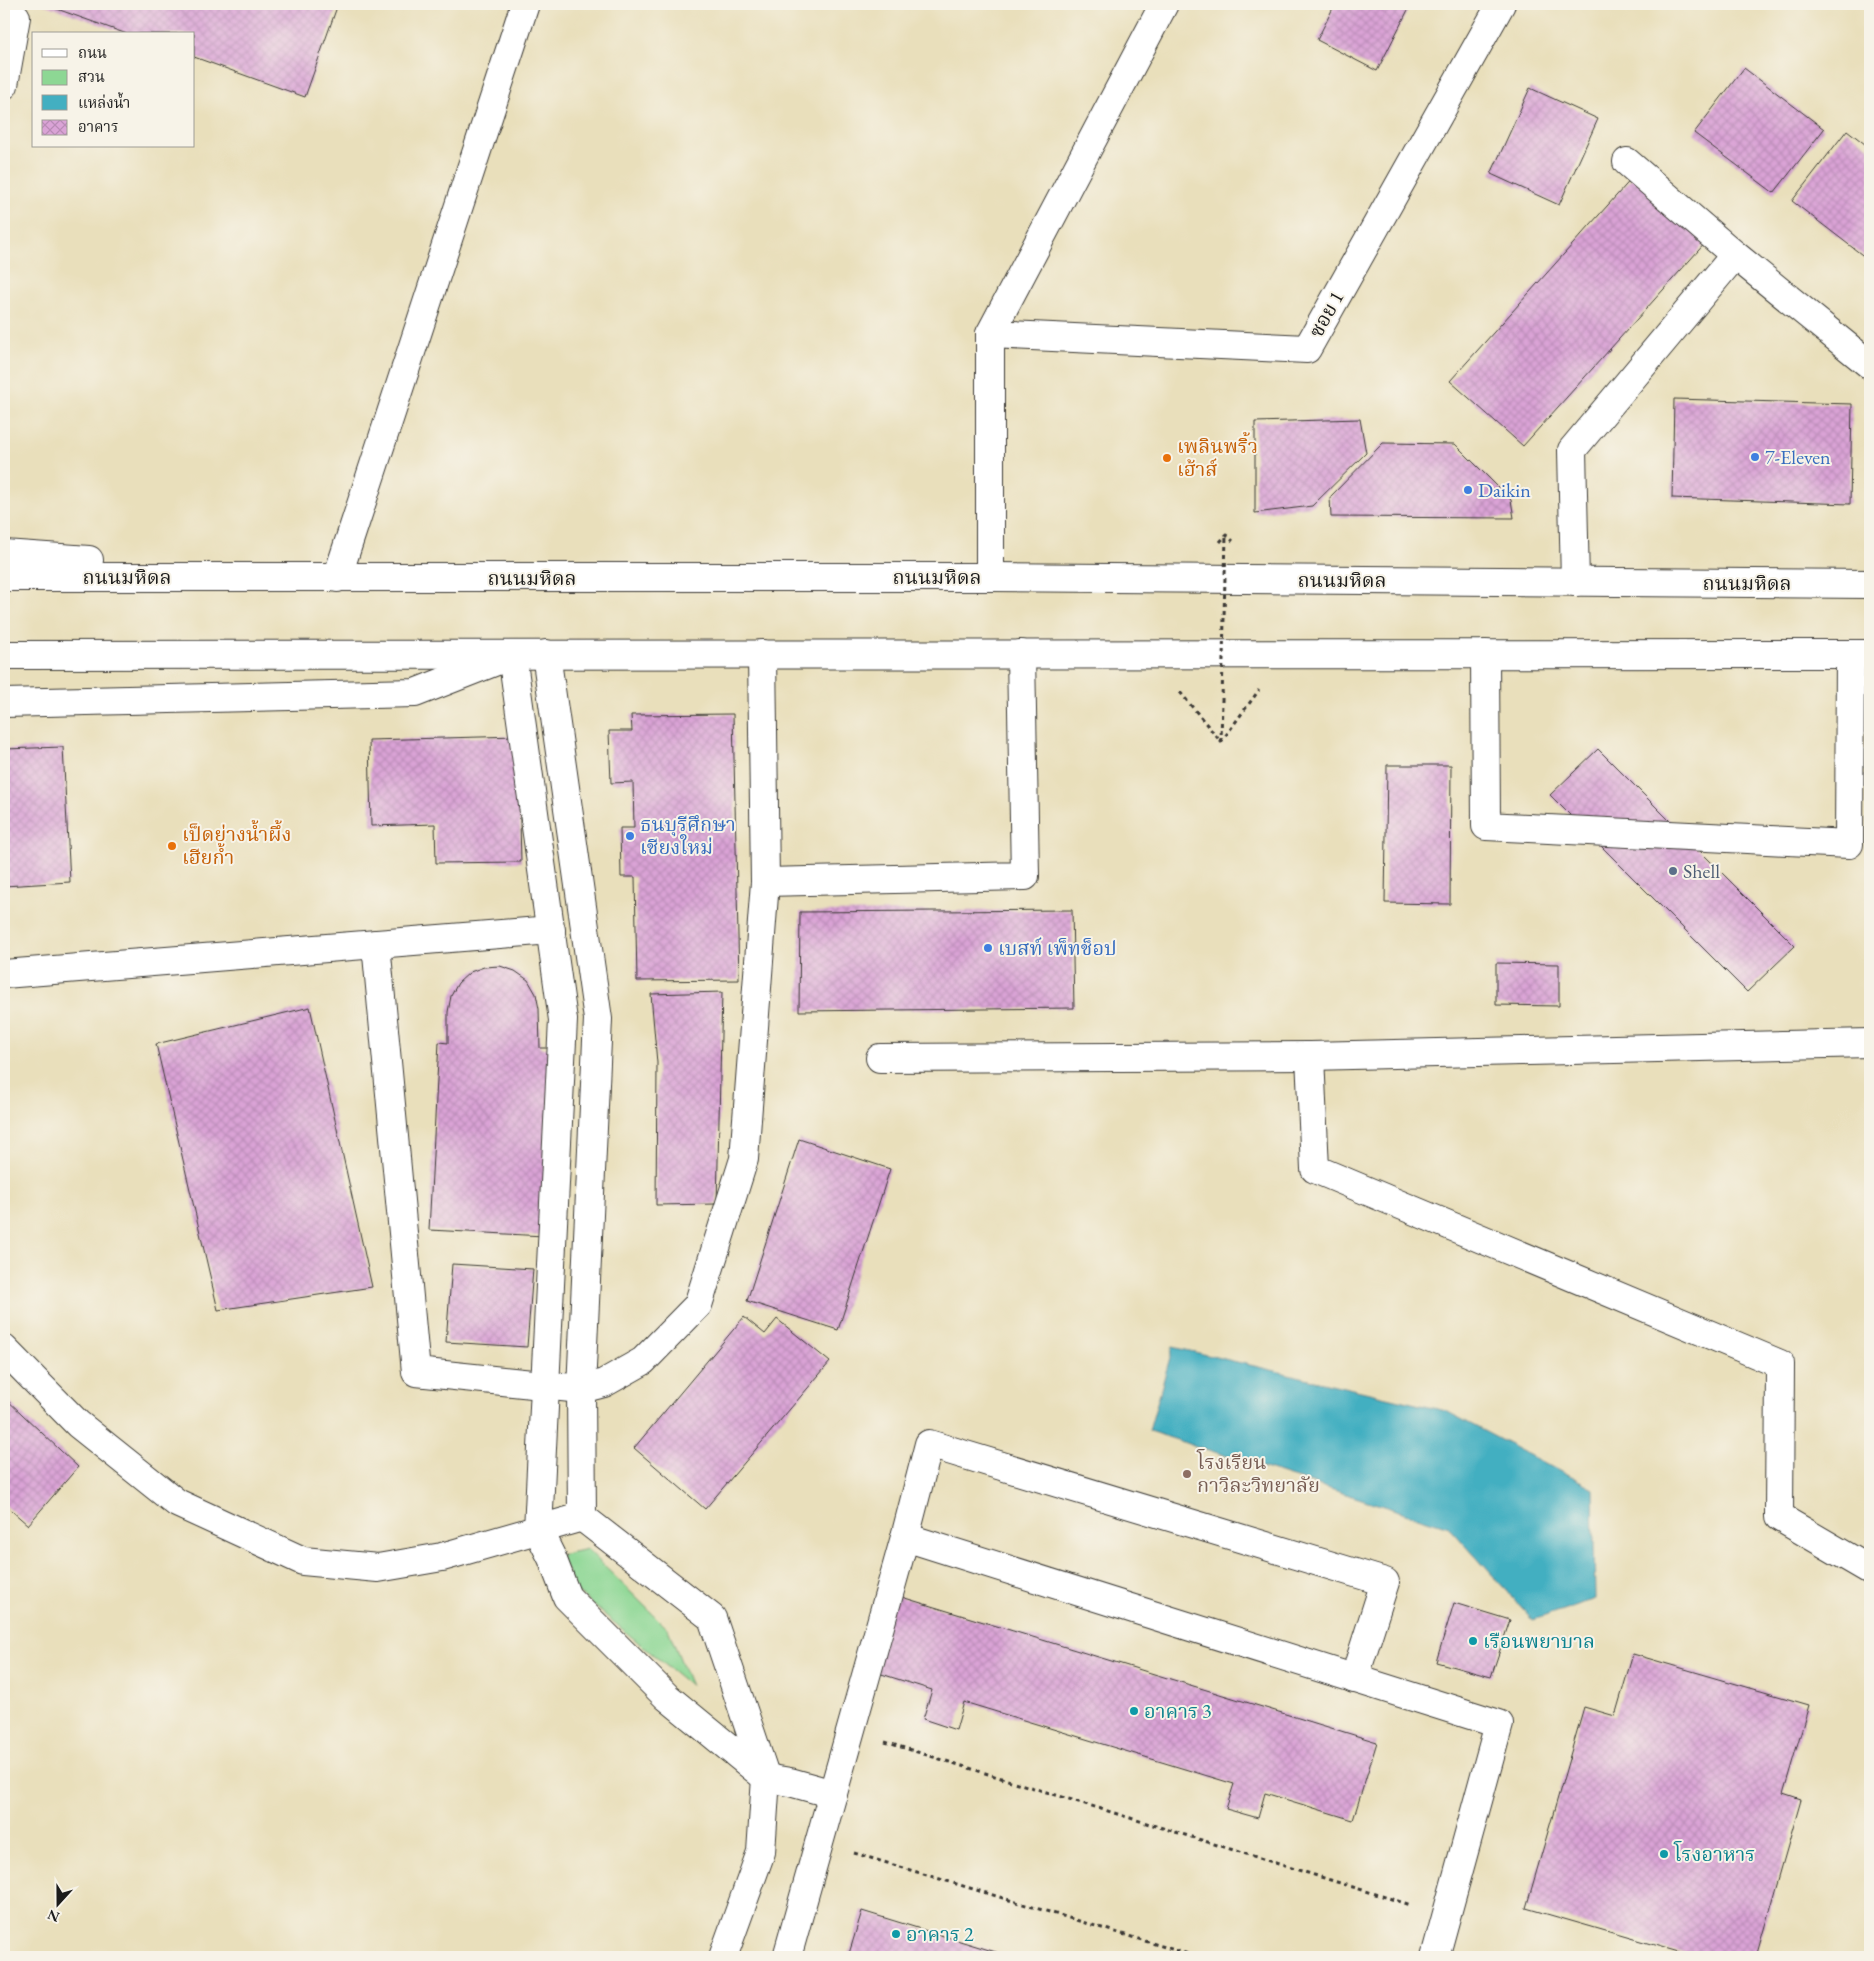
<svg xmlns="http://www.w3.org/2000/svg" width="1874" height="1961" viewBox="0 0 1874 1961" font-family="'EB Garamond','Noto Serif Thai',serif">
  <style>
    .green { fill: #8dd794; stroke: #547a58 }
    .water { fill: #43afc1; stroke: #30666e }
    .building { fill: url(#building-cross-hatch) }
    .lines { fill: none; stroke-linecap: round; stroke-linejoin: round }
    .minor-casing { stroke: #3b3934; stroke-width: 30 }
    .major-casing { stroke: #3b3934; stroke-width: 30 }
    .path { stroke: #3b3934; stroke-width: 3; stroke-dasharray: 4 4; stroke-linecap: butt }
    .minor { stroke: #fff; stroke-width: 28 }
    .major { stroke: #fff; stroke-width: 28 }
    .path-bridge { stroke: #3b3934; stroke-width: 3; stroke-dasharray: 4 4; stroke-linecap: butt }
    .shop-dot { fill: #3f7fe0; stroke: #f7f3e8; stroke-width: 2 }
    .food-dot { fill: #e8710a; stroke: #f7f3e8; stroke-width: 2 }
    .service-dot { fill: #5c6f8a; stroke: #f7f3e8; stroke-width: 2 }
    .education-dot { fill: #8d6e63; stroke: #f7f3e8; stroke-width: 2 }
    .culture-dot { fill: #0f9aa8; stroke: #f7f3e8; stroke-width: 2 }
    .labels { text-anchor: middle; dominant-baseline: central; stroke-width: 4; stroke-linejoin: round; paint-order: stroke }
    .street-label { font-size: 20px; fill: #1c1c1c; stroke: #f7f3e8 }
    .food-label { font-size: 20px; fill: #c56008; stroke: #f7f3e8; text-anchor: start }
    .shop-label { font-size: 20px; fill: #366cbe; stroke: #f7f3e8; text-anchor: start }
    .service-label { font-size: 20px; fill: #4e5e75; stroke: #f7f3e8; text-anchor: start }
    .education-label { font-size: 20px; fill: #785e54; stroke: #f7f3e8; text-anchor: start }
    .culture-label { font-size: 20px; fill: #0d838f; stroke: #f7f3e8; text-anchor: start }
  </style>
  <defs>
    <pattern id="building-cross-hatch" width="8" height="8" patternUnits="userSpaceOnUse" patternTransform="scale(1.25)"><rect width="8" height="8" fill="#daa3d6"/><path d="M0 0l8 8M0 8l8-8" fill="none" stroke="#ba8cb7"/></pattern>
  </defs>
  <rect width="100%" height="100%" fill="#f7f3e8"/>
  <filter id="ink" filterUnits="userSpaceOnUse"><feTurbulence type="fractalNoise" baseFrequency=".02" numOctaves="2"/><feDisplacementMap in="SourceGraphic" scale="10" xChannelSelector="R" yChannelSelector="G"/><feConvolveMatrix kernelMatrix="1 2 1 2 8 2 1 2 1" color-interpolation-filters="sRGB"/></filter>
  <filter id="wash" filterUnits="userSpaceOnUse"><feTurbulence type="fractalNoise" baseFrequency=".0096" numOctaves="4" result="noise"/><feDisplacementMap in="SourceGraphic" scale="20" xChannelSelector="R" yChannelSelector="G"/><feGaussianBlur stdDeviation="1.12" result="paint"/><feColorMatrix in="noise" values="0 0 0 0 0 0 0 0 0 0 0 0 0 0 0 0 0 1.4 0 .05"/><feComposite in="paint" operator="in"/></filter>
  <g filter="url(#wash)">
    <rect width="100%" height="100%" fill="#e9dfbb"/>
    <polygon class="green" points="587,1549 668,1629 691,1686 576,1591 560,1555"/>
    <polygon class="water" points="1173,1347 1446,1411 1593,1489 1595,1599 1533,1620 1449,1527 1149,1431"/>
    <g id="blocks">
      <g class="building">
        <polygon points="43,4 338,4 305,97 194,57 194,34 127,34"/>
        <polygon points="1335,4 1411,4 1377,71 1317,40"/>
        <polygon points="1744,68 1824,129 1774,193 1694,133"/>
        <polygon points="1530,88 1598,119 1559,205 1491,174"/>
        <polygon points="1847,130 1870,148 1870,261 1792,201"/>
        <polygon points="1634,176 1707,241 1523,446 1450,381"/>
        <polygon points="1674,399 1852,404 1850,504 1672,498"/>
        <polygon points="1360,419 1366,453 1312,506 1255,513 1255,422"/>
        <polygon points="1383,443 1455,444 1511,500 1514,518 1331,517 1330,497"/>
        <polygon points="733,714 739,980 637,981 635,877 621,877 620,828 634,828 633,782 611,783 609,731 632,731 631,715"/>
        <polygon points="518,736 521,862 436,863 435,824 371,826 369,740"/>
        <polygon points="63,747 70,882 4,886 4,749"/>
        <polygon points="1598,749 1795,946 1747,992 1550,795"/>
        <polygon points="1387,765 1451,765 1450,904 1385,903"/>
        <polygon points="1072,910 1074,1008 799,1011 800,912"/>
        <polygon points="1496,963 1559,964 1559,1006 1496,1005"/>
        <polygon points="500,966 515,971 528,980 536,994 539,1009 540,1048 553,1048 544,1236 429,1230 439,1042 448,1043 448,1012 451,996 458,983 470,972 484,967"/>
        <polygon points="722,992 717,1204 656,1205 657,1063 651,994"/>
        <polygon points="310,1007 372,1287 218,1310 156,1044"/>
        <polygon points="799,1139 890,1169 838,1330 747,1301"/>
        <polygon points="452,1264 533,1269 527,1347 446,1342"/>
        <polygon points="744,1317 765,1334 777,1319 830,1362 705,1509 634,1448"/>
        <polygon points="4,1397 78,1467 28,1525 4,1504"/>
        <polygon points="895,1595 1377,1742 1353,1820 1265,1793 1258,1818 1226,1809 1234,1784 964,1702 956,1730 923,1719 932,1690 872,1671"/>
        <polygon points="1454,1603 1510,1620 1491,1677 1436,1662"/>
        <polygon points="1633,1654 1809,1705 1783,1794 1801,1800 1756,1957 1696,1957 1526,1908 1584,1707 1615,1716"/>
        <polygon points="862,1911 1012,1957 848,1957"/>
      </g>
    </g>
  </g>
  <g filter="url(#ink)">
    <use href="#blocks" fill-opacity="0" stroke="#3b3934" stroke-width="1"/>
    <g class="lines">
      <defs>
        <g id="minor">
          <polyline points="4,85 16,17"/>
          <polyline points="1627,162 1735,255"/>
          <polyline points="990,334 1307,349 1501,4"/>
          <polyline points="990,577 990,334 1164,4"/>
          <polyline points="337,578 525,4"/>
          <polyline points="1575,582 1572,450 1735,255 1870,365"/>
          <polyline points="546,654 598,1019 581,1389 582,1517 712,1618 766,1778 761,1852 723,1957"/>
          <polyline points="1485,654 1486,826 1849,844 1850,654"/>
          <polyline points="512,655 563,1020 538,1530 552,1558 567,1597 667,1697 766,1778 790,1782 833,1794"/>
          <polyline points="765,882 1025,876 1021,654"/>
          <polyline points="376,944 416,1372 581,1389 604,1383 643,1361 698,1305 744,1159 765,882 762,654"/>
          <polyline points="4,974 551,930"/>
          <polyline points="1310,1056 1315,1169 1780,1364 1779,1517 1870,1570"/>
          <polyline points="880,1058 1310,1056 1870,1043"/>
          <polyline points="4,1349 78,1424 177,1503 303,1561 378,1568 442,1557 582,1517"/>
          <polyline points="905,1537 929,1444 1385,1582 1354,1679"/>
          <polyline points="787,1957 905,1537 1499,1724 1435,1957"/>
        </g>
        <g id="major">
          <polyline points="4,554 89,560"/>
          <polyline points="4,577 990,577 1870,584"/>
          <polyline points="4,655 1870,654"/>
          <polyline points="4,703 415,693 499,660"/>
        </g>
      </defs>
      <use href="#minor" class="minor-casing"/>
      <use href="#major" class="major-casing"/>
      <g class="path">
        <polyline points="1220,542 1226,535 1233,541"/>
        <polyline points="1180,692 1221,742 1259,690"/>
        <polyline points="885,1742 1411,1905"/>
        <polyline points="854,1853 1198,1957"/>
      </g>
      <use href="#minor" class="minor"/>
      <use href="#major" class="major"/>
      <polyline class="path-bridge" points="1221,742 1226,535"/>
    </g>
  </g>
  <g class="shop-dot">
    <circle cx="1755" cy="457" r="5"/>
    <circle cx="1468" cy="490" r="5"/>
    <circle cx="630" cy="836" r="5"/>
    <circle cx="988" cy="948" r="5"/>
  </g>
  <g class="food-dot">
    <circle cx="1167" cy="458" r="5"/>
    <circle cx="172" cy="846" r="5"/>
  </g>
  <circle class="service-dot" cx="1673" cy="871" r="5"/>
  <circle class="education-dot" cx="1187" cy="1474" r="5"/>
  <g class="culture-dot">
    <circle cx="1473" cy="1641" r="5"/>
    <circle cx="1134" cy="1711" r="5"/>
    <circle cx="1664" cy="1854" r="5"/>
    <circle cx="896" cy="1934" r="5"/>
  </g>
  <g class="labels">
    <g class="street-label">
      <text transform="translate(1326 314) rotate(-61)">ซอย 1</text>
      <text x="127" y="577">ถนนมหิดล</text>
      <text x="937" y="577">ถนนมหิดล</text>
      <text x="532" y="578">ถนนมหิดล</text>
      <text x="1342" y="580">ถนนมหิดล</text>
      <text x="1747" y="583">ถนนมหิดล</text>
    </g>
    <g class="food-label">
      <text x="1177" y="446">เพลินพริ้ว<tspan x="1177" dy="23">เฮ้าส์</tspan></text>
      <text x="182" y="834">เป็ดย่างน้ำผึ้ง<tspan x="182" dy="23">เฮียก้ำ</tspan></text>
    </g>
    <g class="shop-label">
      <text x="1765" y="457">7-Eleven</text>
      <text x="1478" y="490">Daikin</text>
      <text x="640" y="824">ธนบุรีศึกษา<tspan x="640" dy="23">เชียงใหม่</tspan></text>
      <text x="998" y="948">เบสท์ เพ็ทช็อป</text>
    </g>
    <g class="service-label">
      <text x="1683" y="871">Shell</text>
    </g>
    <g class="education-label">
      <text x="1197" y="1462">โรงเรียน<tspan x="1197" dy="23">กาวิละวิทยาลัย</tspan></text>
    </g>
    <g class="culture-label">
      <text x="1483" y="1641">เรือนพยาบาล</text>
      <text x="1144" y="1711">อาคาร 3</text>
      <text x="1674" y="1854">โรงอาหาร</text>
      <text x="906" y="1934">อาคาร 2</text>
    </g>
  </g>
  <rect width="1874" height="1961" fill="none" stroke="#f7f3e8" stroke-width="20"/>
  <rect x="32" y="32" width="162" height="115" fill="#f7f3e8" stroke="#9f9d96"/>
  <rect x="42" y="49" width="25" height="8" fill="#ffffff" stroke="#9f9d96"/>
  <text x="78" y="58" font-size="15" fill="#1c1c1c">ถนน</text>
  <rect x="42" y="70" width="25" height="15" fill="#8dd794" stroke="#9f9d96"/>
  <text x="78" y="82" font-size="15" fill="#1c1c1c">สวน</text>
  <rect x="42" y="95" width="25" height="15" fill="#43afc1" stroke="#9f9d96"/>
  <text x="78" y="108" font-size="15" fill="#1c1c1c">แหล่งน้ำ</text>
  <rect x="42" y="120" width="25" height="15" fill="url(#building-cross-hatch)" stroke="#9f9d96"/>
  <text x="78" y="132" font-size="15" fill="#1c1c1c">อาคาร</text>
  <g transform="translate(58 1904) rotate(201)" stroke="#f7f3e8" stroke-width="4" paint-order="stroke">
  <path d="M0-4L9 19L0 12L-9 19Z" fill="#1c1c1c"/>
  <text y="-8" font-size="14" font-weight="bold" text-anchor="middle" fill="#1c1c1c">N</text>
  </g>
</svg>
